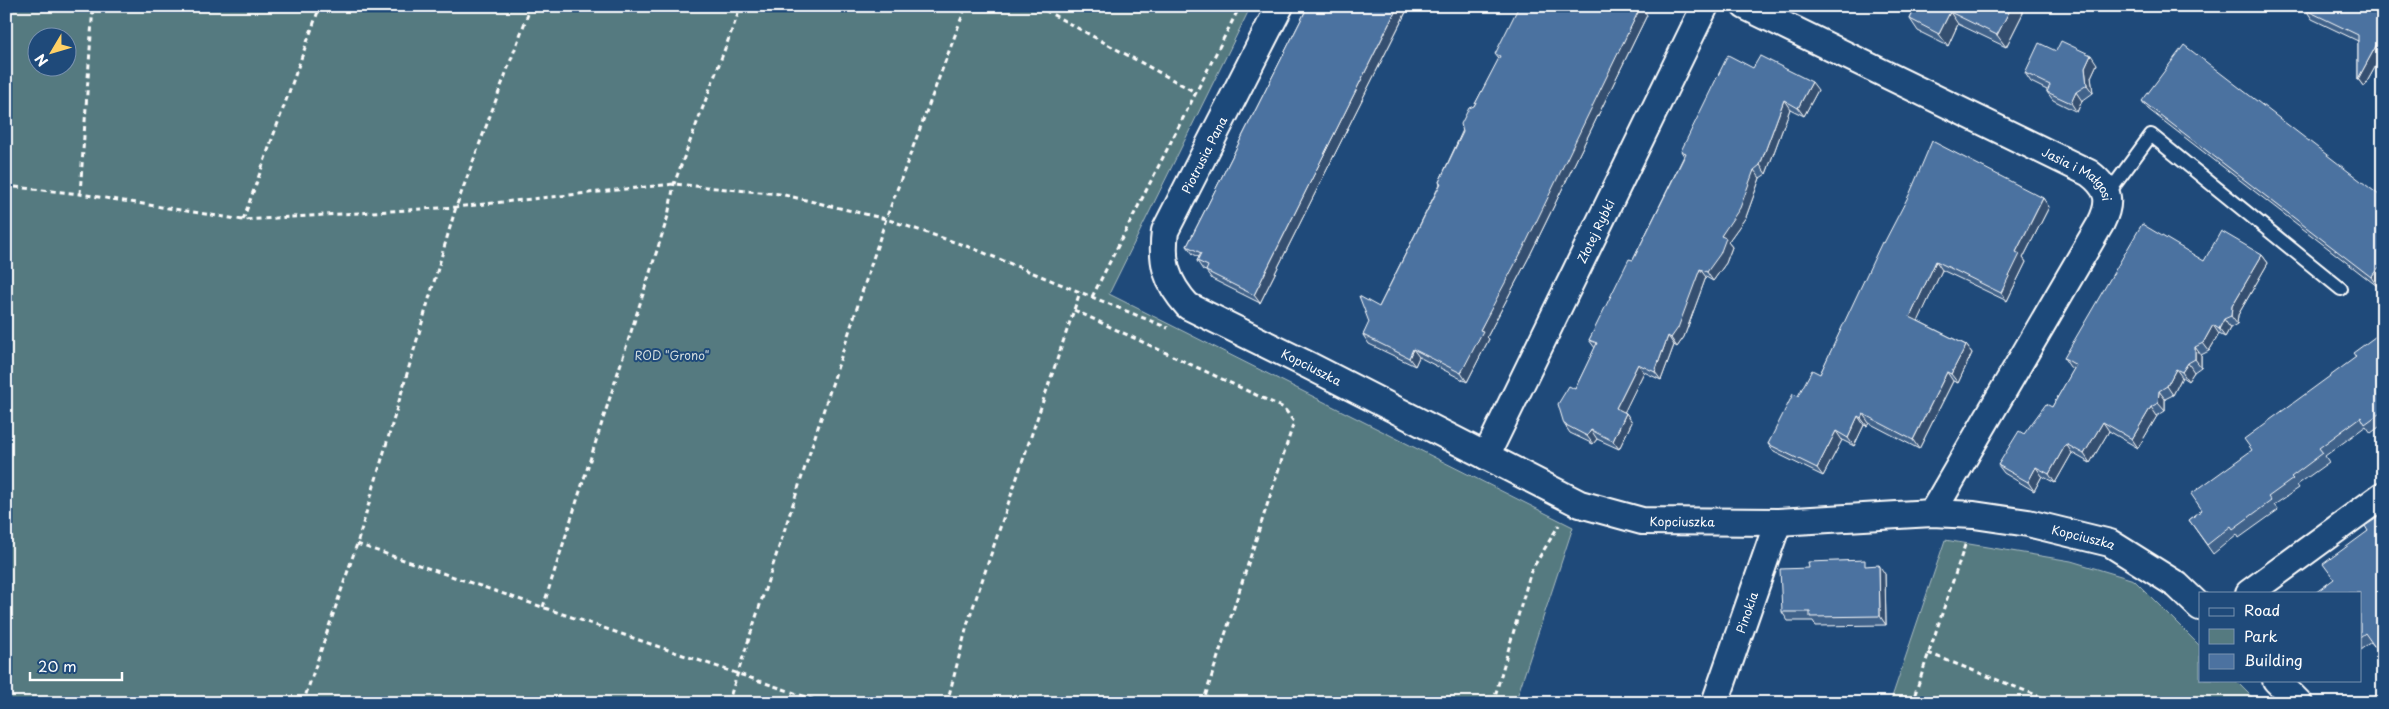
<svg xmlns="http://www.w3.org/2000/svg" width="2389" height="709" viewBox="0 0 2389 709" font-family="'Playpen Sans',sans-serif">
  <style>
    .green { fill: #557a80; stroke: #aabcc0; fill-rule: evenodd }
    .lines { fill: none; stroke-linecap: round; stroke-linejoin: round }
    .lane-casing { stroke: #fff; stroke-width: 16 }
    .street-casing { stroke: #fff; stroke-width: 30 }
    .path { stroke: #fff; stroke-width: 3; stroke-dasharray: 5 4; stroke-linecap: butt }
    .lane { stroke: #1f4a7a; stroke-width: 12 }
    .street { stroke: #1f4a7a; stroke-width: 26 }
    .wall { fill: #41628a; stroke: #fff }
    .shaded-wall { fill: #355070; stroke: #fff }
    .building { fill: #4c72a0; stroke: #fff }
    .labels { text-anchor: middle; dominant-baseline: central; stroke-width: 4; stroke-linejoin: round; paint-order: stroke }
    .street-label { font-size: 12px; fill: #fff; stroke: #1f4a7a }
    .park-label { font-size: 12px; fill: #d4dedf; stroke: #1f4a7a }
  </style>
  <rect width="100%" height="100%" fill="#1f4a7a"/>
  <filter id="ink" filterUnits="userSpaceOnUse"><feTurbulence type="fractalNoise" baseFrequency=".02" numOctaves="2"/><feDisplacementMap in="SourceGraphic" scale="10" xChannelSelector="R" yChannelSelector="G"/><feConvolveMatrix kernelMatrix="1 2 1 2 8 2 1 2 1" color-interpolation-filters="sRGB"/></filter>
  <g filter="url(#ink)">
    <g class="green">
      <path d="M6 6H1251L1109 294 1573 527 1515 703H6ZM38 38H68V68H38Z"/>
      <polygon points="1945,540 2071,561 2134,580 2200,646 2200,680 2235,680 2258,703 1890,703"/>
    </g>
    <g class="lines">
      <defs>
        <polyline id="lane" points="2107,195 2151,135 2341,289"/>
        <g id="street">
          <path id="s1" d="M1280 6 1165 231C1161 262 1166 282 1188 306L1310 366 1580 504 1642 521 1778 522 1932 513 1974 515 2028 523 2110 543 2177 585 2200 607"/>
          <path id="s2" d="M1745 6 2089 173C2109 188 2112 201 2101 223L1932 513"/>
          <path id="s3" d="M1486 456 1705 6"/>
          <polyline points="2249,593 2383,495"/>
          <polyline points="2276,680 2299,703"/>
          <path id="s4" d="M1715 703 1778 522"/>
        </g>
      </defs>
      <use href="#lane" class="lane-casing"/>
      <use href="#street" class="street-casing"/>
      <g class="path">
        <polyline points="1037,6 1197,93"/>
        <polyline points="6,186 80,194 243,220 456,207 674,184 780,194 886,219 972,248 1168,328"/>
        <polyline points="80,194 93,6"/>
        <polyline points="243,220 320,6"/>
        <polyline points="1092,297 1240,6"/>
        <polyline points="1074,310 1284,408 1294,422 1203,703"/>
        <polyline points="357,544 824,703"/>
        <polyline points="543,607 668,216 674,184 741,6"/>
        <polyline points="1928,653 2057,703"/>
        <polyline points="303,703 357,544 456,207 531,6"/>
        <polyline points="728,703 886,219 966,6"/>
        <polyline points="947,703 968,622 1080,292"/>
        <polyline points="1493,703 1531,571 1559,525"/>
        <polyline points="1912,703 1966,542"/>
      </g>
      <use href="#lane" class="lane"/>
      <use href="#street" class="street"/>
    </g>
    <g class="wall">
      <polygon points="1308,6 1409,6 1260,303 1212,279 1206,271 1203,270 1197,261 1199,257 1193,254 1187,246"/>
      <polygon points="1916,6 2019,6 2023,13 2006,47 1958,24 1948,46 1918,31 1910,19"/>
      <polygon points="2305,6 2383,6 2383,53 2364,87 2358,79 2358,41 2312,19 2306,10 2308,8"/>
      <polygon points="1647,15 1529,257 1487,337 1489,339 1467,382 1419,357 1415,366 1369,344 1363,335 1379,307 1440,184 1439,182 1474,106 1499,59 1495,54"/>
      <polygon points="2056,51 2097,64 2091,77 2093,93 2082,101 2077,112 2053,100 2047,92 2047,90 2031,82 2025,73"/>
      <polygon points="1753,68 1818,90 1804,116 1790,109 1766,174 1760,178 1746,217 1728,242 1732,247 1726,263 1713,281 1706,277 1684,337 1677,347 1674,345 1661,380 1644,372 1624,412 1626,413 1632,422 1619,449 1597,439 1593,444 1570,433 1564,424 1575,389 1595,348 1589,340 1633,260 1684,156 1681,151"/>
      <polygon points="2142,101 2383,198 2377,286 2148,109"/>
      <polygon points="2043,198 2049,207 2023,258 2026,262 2007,301 1942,270 1918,321 1966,345 1972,353 1958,383 1953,381 1919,449 1869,423 1867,426 1864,425 1854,446 1842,440 1823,476 1774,452 1768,444 1798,396 1820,374 1884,243"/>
      <polygon points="2262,255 2268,263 2238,315 2237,324 2230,328 2225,337 2219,334 2209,351 2201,355 2201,367 2194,372 2188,381 2182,377 2173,395 2165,399 2165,411 2157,416 2138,448 2109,431 2090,463 2072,453 2055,483 2042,476 2034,491 2004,473 1998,465 2024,434 2052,407 2074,369 2070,367 2064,358 2204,261"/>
      <polygon points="2383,331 2383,424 2371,433 2366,426 2325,456 2329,462 2297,485 2299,488 2274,505 2278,510 2239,538 2237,534 2213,554 2189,520 2202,510"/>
      <polygon points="2383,514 2383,653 2380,654 2371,642 2360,650 2360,593 2334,579 2368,531"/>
      <polygon points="1869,566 1885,574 1886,625 1816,626 1813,621 1788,621 1782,612"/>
    </g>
    <g class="shaded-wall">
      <polygon points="1398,6 1409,6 1260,303 1254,295"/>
      <polygon points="1641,6 1647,15 1529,257 1487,337 1489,339 1467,382 1461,373 1480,330"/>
      <polygon points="2012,6 2019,6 2023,13 2006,47 1997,35"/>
      <polygon points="1950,12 1958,24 1948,46 1939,34"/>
      <polygon points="2383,40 2383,49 2380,46"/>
      <polygon points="2377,44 2383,53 2364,87 2358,79"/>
      <polygon points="2091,55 2097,64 2091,77 2093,93 2087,85 2085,68"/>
      <polygon points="1812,82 1818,90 1804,116 1798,108"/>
      <polygon points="2076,92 2082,101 2077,112 2071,103"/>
      <polygon points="1784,100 1790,109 1766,174 1760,165"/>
      <polygon points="1754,170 1760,178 1746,217 1728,242 1732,247 1726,263 1713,281 1707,272 1721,236"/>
      <polygon points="2043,198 2049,207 2023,258 2026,262 2007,301 2001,293 2016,252"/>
      <polygon points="2262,255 2268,263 2238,315 2237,324 2231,316 2232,306"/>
      <polygon points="1936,261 1942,270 1916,326 1910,317"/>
      <polygon points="2383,262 2383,279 2377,286 2371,277"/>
      <polygon points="1700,269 1706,277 1684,337 1677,347 1671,338"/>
      <polygon points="2224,319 2230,328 2225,337 2219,329"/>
      <polygon points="2213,325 2219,334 2209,351 2203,343"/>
      <polygon points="1668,336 1674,345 1661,380 1655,372"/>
      <polygon points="1966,345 1972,353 1958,383 1951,374"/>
      <polygon points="2195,347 2201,355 2201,367 2195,359"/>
      <polygon points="1413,349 1419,357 1415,366 1409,358"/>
      <polygon points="2188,363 2194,372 2188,381 2182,372"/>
      <polygon points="1638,364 1644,372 1622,417 1616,408"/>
      <polygon points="2176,369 2182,377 2173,395 2167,386"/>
      <polygon points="1947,372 1953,381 1919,449 1913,440"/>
      <polygon points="2159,391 2165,399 2165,411 2158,403"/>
      <polygon points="2151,407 2157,416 2138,448 2132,439"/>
      <polygon points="1626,413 1632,422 1619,449 1613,441"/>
      <polygon points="1863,414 1869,423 1867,426 1861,418"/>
      <polygon points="1858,416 1864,425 1854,446 1848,438"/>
      <polygon points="2103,422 2109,431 2090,463 2084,454"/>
      <polygon points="1591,430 1597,439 1593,444 1587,436"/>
      <polygon points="1836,431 1842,440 1823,476 1817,468"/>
      <polygon points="2066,444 2072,453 2055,483 2049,474"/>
      <polygon points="2036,467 2042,476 2034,491 2028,482"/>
      <polygon points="1879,565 1885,574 1886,625 1880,616"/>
    </g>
    <g class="building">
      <polygon points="1308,6 1398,6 1254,295 1206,271 1208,266 1197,261 1201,253 1187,246"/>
      <polygon points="1519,6 1641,6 1523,249 1480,330 1483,331 1461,373 1413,349 1409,358 1363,335 1369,322 1359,296 1379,307 1441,183 1439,182 1463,132 1461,124 1469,108 1474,106 1500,56 1495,54"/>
      <polygon points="1916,6 2012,6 1997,35 1950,12 1939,34 1910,19"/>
      <polygon points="2308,6 2383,6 2383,40 2380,46 2377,44 2358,79 2358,35 2306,10"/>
      <polygon points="2061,41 2091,55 2085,68 2087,85 2076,92 2071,103 2047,92 2050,85 2025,73 2039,43 2056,51"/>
      <polygon points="2184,45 2383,198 2383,262 2371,277 2142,101"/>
      <polygon points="1728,55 1753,68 1760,56 1812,82 1798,108 1784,100 1760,165 1754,170 1740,208 1721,236 1726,238 1720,254 1707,272 1700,269 1678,328 1671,338 1668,336 1655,372 1638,364 1616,408 1626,413 1613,441 1591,430 1587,436 1564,424 1558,404 1569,386 1575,389 1597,343 1589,340 1629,259 1633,260 1686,153 1681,151"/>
      <polygon points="1932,141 2043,198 2016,252 2020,254 2001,293 1936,261 1910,317 1966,345 1951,374 1947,372 1913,440 1863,414 1861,418 1858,416 1848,438 1836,431 1817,468 1768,444 1793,394 1798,396 1812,370 1820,374 1882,242 1884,243 1910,193"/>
      <polygon points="2142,224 2204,261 2221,231 2262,255 2232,306 2231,316 2224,319 2219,329 2213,325 2203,343 2195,347 2195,359 2188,363 2182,372 2176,369 2167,386 2159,391 2158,403 2151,407 2132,439 2103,422 2084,454 2066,444 2049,474 2036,467 2028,482 1998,465 2019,431 2024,434 2046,404 2052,407 2076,365 2064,358"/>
      <polygon points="2383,331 2383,411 2365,424 2361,417 2319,448 2323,453 2291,477 2293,479 2268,497 2271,501 2233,529 2231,526 2207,545 2189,520 2202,510 2191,494 2252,450 2244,439 2356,357 2353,353"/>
      <polygon points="2383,514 2383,640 2374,646 2365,633 2360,637 2360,593 2315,593 2334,579 2323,564 2368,531 2365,526"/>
      <polygon points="1865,560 1865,566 1879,565 1880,616 1810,617 1810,612 1782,612 1780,569 1809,568 1808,562"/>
    </g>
  </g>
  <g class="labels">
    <g class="street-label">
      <text transform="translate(1204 155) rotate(-63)">Piotrusia Pana</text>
      <text stroke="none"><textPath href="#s2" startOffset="374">Jasia i Małgosi</textPath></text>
      <text stroke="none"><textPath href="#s3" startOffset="250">Złotej Rybki</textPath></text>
      <text stroke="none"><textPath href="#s1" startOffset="472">Kopciuszka</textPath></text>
      <text stroke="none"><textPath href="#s1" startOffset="878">Kopciuszka</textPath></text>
      <text stroke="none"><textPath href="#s1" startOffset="1282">Kopciuszka</textPath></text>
      <text stroke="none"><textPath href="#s4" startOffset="96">Pinokia</textPath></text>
    </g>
    <g class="park-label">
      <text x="672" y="355">ROD "Grono"</text>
    </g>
  </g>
  <rect width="2389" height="709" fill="none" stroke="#1f4a7a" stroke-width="25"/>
  <rect x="12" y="12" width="2364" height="684" fill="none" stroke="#fff" stroke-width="2" filter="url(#ink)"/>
  <rect x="2199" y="592" width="162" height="90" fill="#1f4a7a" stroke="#7992af"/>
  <rect x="2209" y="608" width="25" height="8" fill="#1f4a7a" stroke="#7992af"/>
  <text x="2244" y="616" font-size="15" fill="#ffffff">Road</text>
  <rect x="2209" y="629" width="25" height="15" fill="#557a80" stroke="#7992af"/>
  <text x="2244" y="642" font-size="15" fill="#ffffff">Park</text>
  <rect x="2209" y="654" width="25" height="15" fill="#4c72a0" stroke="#7992af"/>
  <text x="2244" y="666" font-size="15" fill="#ffffff">Building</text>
  <g transform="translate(52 52) rotate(232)"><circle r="24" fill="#1f4a7a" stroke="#7992af"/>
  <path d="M0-4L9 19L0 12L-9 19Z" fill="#ffd166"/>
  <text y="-8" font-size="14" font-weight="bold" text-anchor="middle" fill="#ffffff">N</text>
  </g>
  <path d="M30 672v8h92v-8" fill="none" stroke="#ffffff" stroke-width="2.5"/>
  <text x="38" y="672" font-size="15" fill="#ffffff" stroke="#1f4a7a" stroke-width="4" paint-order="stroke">20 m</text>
</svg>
